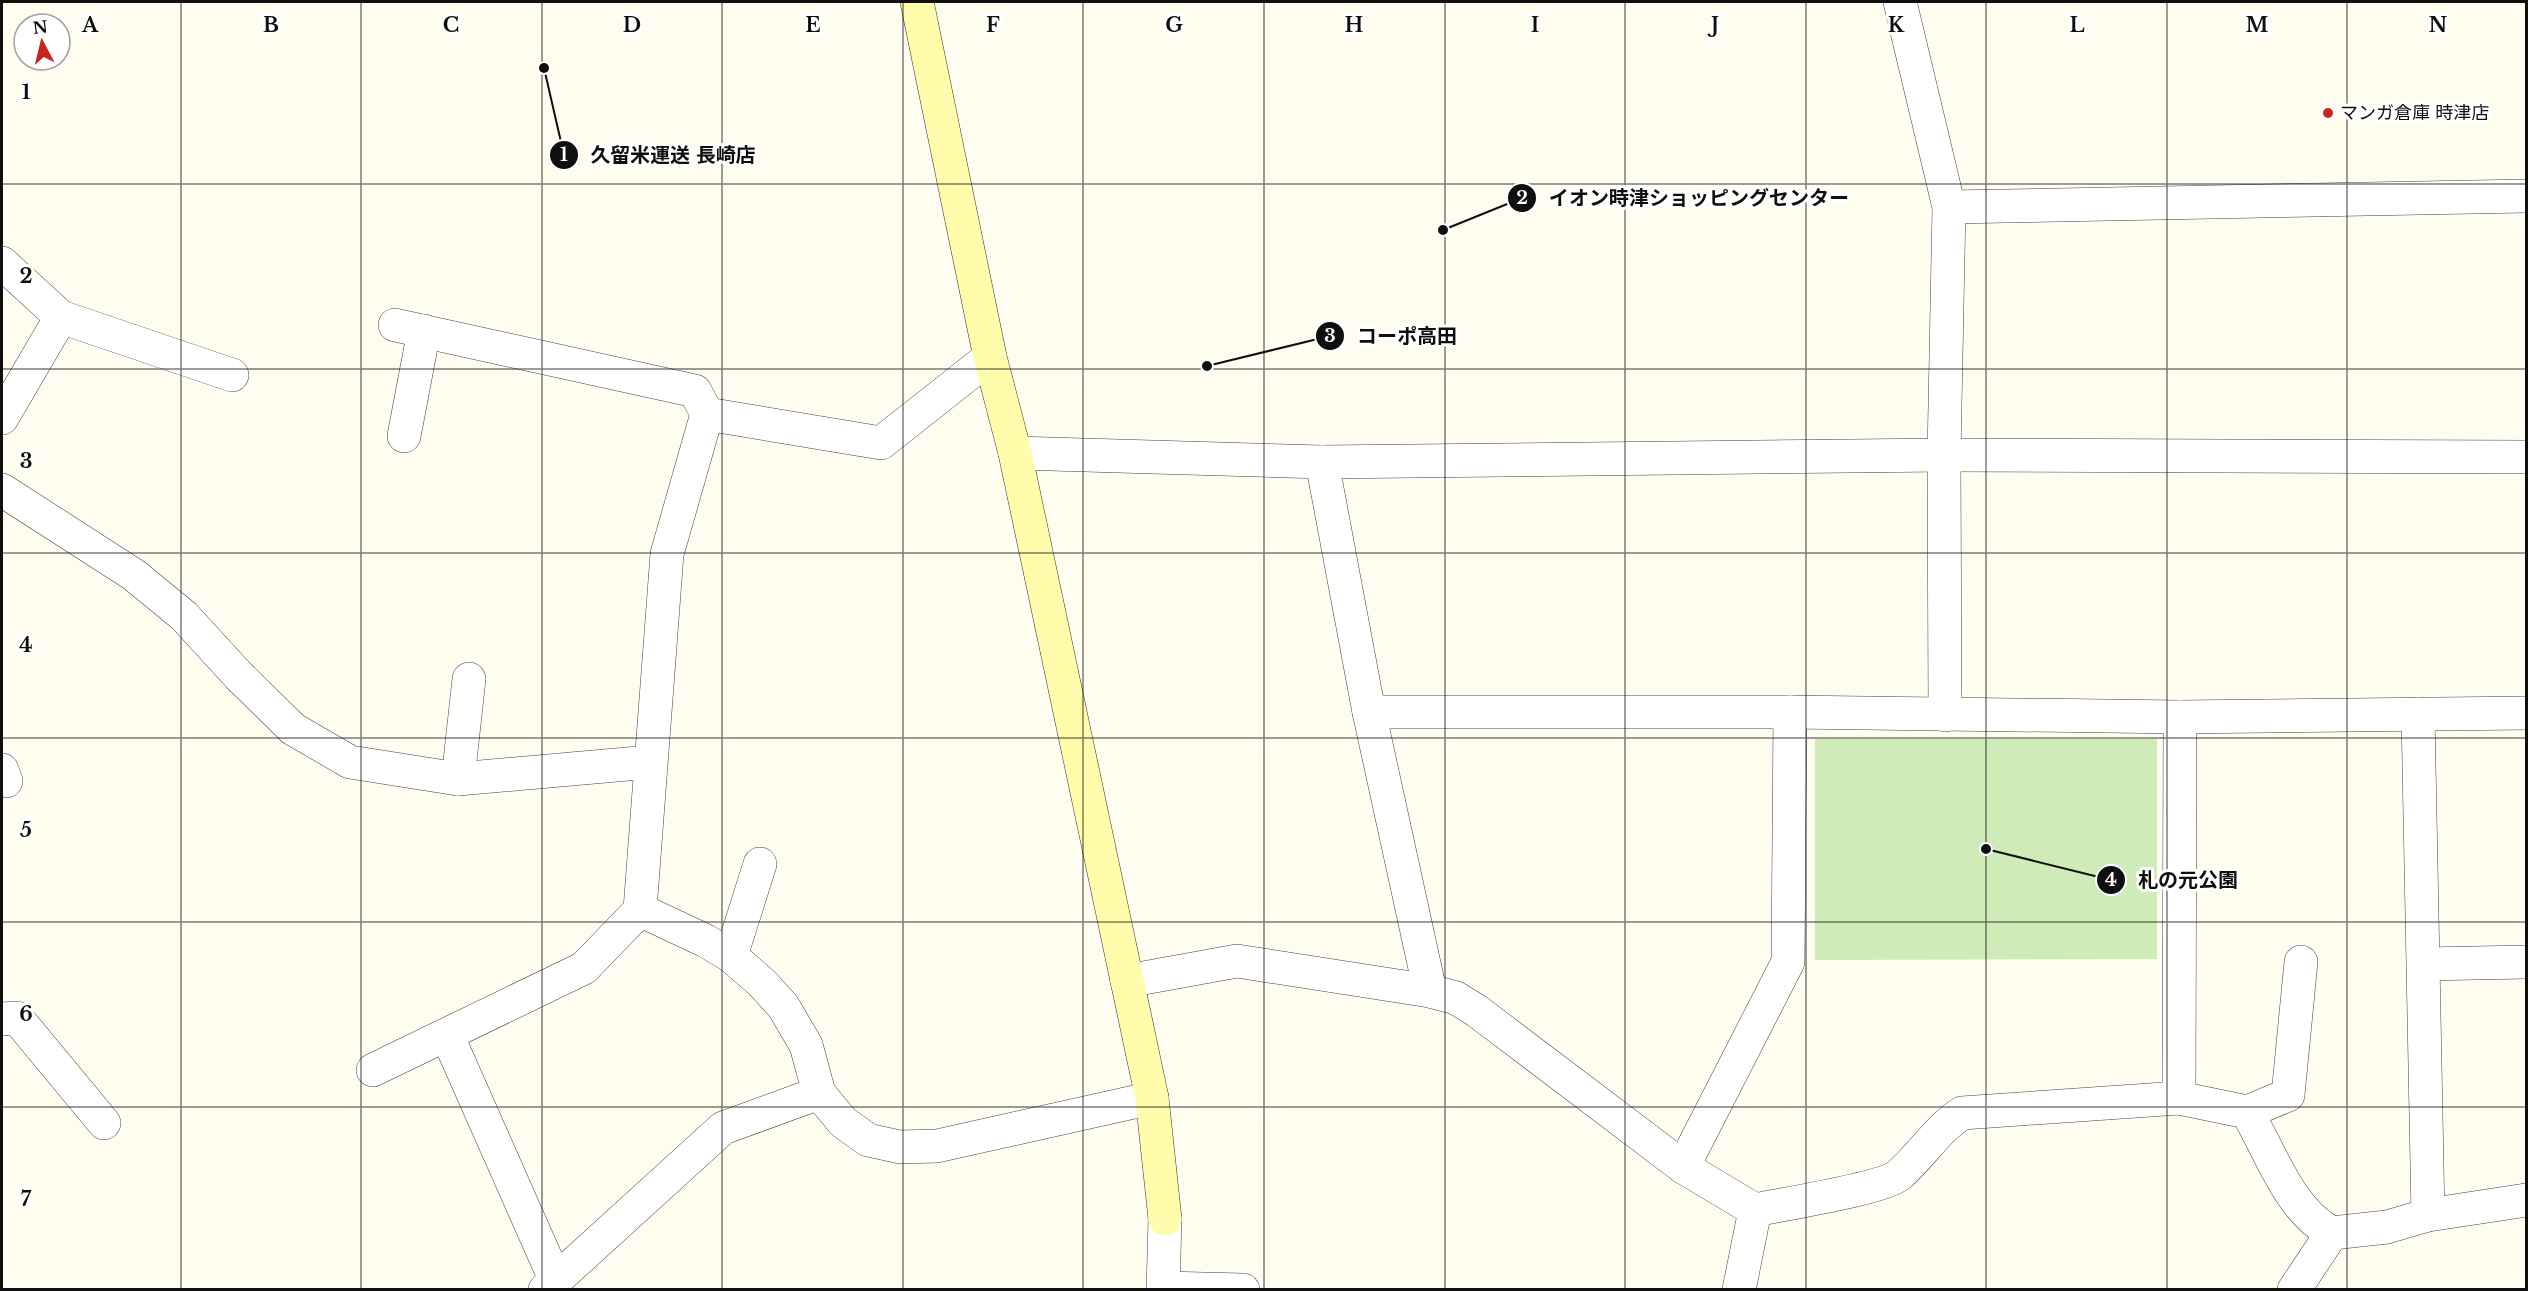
<svg xmlns="http://www.w3.org/2000/svg" width="2528" height="1291" viewBox="0 0 2528 1291" font-family="'Libre Baskerville','Noto Sans JP',serif">
  <style>
    .green { fill: #ceebb8 }
    .lines { fill: none; stroke-linecap: round; stroke-linejoin: round }
    .street-casing { stroke: #424242; stroke-width: 34 }
    .secondary-casing { stroke: #313131; stroke-width: 34 }
    .street { stroke: #fff; stroke-width: 33 }
    .secondary { stroke: #fffdab; stroke-width: 33 }
    .grid { fill: none; stroke: #0f0f0f; stroke-width: 1.5; stroke-opacity: 0.55 }
    .poi-dot { fill: #c52720; stroke: #fff; stroke-width: 2 }
    .labels { text-anchor: middle; dominant-baseline: central; stroke-width: 6; stroke-linejoin: round; paint-order: stroke }
    .poi-label { font-size: 18px; fill: #0f0f0f; stroke: #fff; text-anchor: start }
    .grid-label { font-size: 20px; text-anchor: middle; font-weight: bold; fill: #0f0f0f; stroke: #fff; stroke-width: 6; stroke-linejoin: round; paint-order: stroke }
    .leader { fill: none; stroke: #0f0f0f; stroke-width: 2 }
    .callout-dot { fill: #0f0f0f; stroke: #fff; stroke-width: 2 }
    .mark-label { font-size: 18px; text-anchor: middle; font-weight: bold; fill: #fff }
    .callout-label { font-size: 20px; text-anchor: middle; font-weight: bold; fill: #0f0f0f; stroke: #fff; stroke-width: 6; stroke-linejoin: round; paint-order: stroke }
  </style>
  <rect width="100%" height="100%" fill="#fffdf0"/>
  <polygon class="green" points="1815,739 2157,739 2157,959 1815,960"/>
  <g class="lines">
    <defs>
      <g id="street">
        <polyline points="1900,2 1949,207 1944,455 1945,715"/>
        <polyline points="1949,207 2526,196"/>
        <polyline points="2,263 61,317 232,375"/>
        <polyline points="395,325 695,391 707,414"/>
        <polyline points="990,357 881,443 707,414 667,554 640,910 706,941 731,956 762,983 783,1006 806,1045 819,1093 843,1122 868,1140 900,1147 937,1146 1152,1098"/>
        <polyline points="2,418 61,317"/>
        <polyline points="404,436 424,331"/>
        <polyline points="1015,453 1322,462 1944,455 2526,457"/>
        <polyline points="1322,462 1369,712 1430,991"/>
        <polyline points="2,490 134,575 184,616 239,676 293,729 350,762 458,779 650,762"/>
        <polyline points="1369,712 1790,712 2180,717 2526,713"/>
        <polyline points="2418,714 2428,1215"/>
        <polyline points="2,770 6,781"/>
        <polyline points="458,779 469,679"/>
        <polyline points="731,956 760,864"/>
        <polyline points="2424,964 2526,962"/>
        <path d="M1127 981 1237 961 1430 991 1456 998 1477 1011 1683 1167 1755 1210C1783 1204 1882 1189 1899 1175 1922 1155 1937 1129 1962 1113L2179 1098 2247 1112C2271 1153 2289 1210 2332 1233L2387 1227 2428 1215 2526 1200"/>
        <polyline points="2,1019 17,1018 104,1123"/>
        <polyline points="447,1035 555,1279"/>
        <polyline points="373,1070 584,968 640,910"/>
        <polyline points="2179,1098 2180,717"/>
        <polyline points="2247,1112 2288,1095 2301,962"/>
        <polyline points="1683,1167 1788,962 1790,712"/>
        <polyline points="1164,1288 1243,1290"/>
        <polyline points="545,1290 723,1128 819,1093"/>
        <polyline points="1163,1290 1165,1219"/>
        <polyline points="1739,1290 1755,1210"/>
        <polyline points="2294,1290 2332,1233"/>
      </g>
      <polyline id="secondary" points="917,2 990,357 1015,453 1152,1098 1165,1219"/>
    </defs>
    <use href="#street" class="street-casing"/>
    <use href="#secondary" class="secondary-casing"/>
    <use href="#street" class="street"/>
    <use href="#secondary" class="secondary"/>
  </g>
  <path class="grid" d="M181 2V1290M361 2V1290M542 2V1290M722 2V1290M903 2V1290M1083 2V1290M1264 2V1290M1445 2V1290M1625 2V1290M1806 2V1290M1986 2V1290M2167 2V1290M2347 2V1290M2 184H2526M2 369H2526M2 553H2526M2 738H2526M2 922H2526M2 1107H2526"/>
  <circle class="poi-dot" cx="2328" cy="113" r="6"/>
  <g class="labels">
    <g class="poi-label">
      <text x="2340" y="113">マンガ倉庫 時津店</text>
    </g>
  </g>
  <g class="grid-label">
    <text x="90" y="32">A</text>
    <text x="271" y="32">B</text>
    <text x="451" y="32">C</text>
    <text x="632" y="32">D</text>
    <text x="813" y="32">E</text>
    <text x="993" y="32">F</text>
    <text x="1174" y="32">G</text>
    <text x="1354" y="32">H</text>
    <text x="1535" y="32">I</text>
    <text x="1715" y="32">J</text>
    <text x="1896" y="32">K</text>
    <text x="2077" y="32">L</text>
    <text x="2257" y="32">M</text>
    <text x="2438" y="32">N</text>
    <text x="26" y="99">1</text>
    <text x="26" y="283">2</text>
    <text x="26" y="468">3</text>
    <text x="26" y="652">4</text>
    <text x="26" y="837">5</text>
    <text x="26" y="1021">6</text>
    <text x="26" y="1206">7</text>
  </g>
  <path class="leader" d="M544 68L564 155M1443 230L1522 198M1207 366L1330 336M1986 849L2111 880"/>
  <g class="callout-dot">
    <circle cx="544" cy="68" r="6"/>
    <circle cx="1443" cy="230" r="6"/>
    <circle cx="1207" cy="366" r="6"/>
    <circle cx="1986" cy="849" r="6"/>
    <circle cx="564" cy="155" r="15"/>
    <circle cx="1522" cy="198" r="15"/>
    <circle cx="1330" cy="336" r="15"/>
    <circle cx="2111" cy="880" r="15"/>
  </g>
  <g class="mark-label">
    <text x="564" y="161">1</text>
    <text x="1522" y="204">2</text>
    <text x="1330" y="342">3</text>
    <text x="2111" y="886">4</text>
  </g>
  <g class="callout-label">
    <text x="673" y="162">久留米運送 長崎店</text>
    <text x="1699" y="205">イオン時津ショッピングセンター</text>
    <text x="1407" y="343">コーポ高田</text>
    <text x="2188" y="887">札の元公園</text>
  </g>
  <rect width="2528" height="1291" fill="none" stroke="#0f0f0f" stroke-width="6"/>
  <g transform="translate(42 42) rotate(353)"><circle r="28" fill="#ffffff" stroke="#9f9f9f" stroke-width="1.5"/>
  <path d="M0-4.5L10 22L0 15L-10 22Z" fill="#c52720"/>
  <text y="-9" font-size="16" font-weight="bold" text-anchor="middle" fill="#0f0f0f">N</text>
  </g>
</svg>
